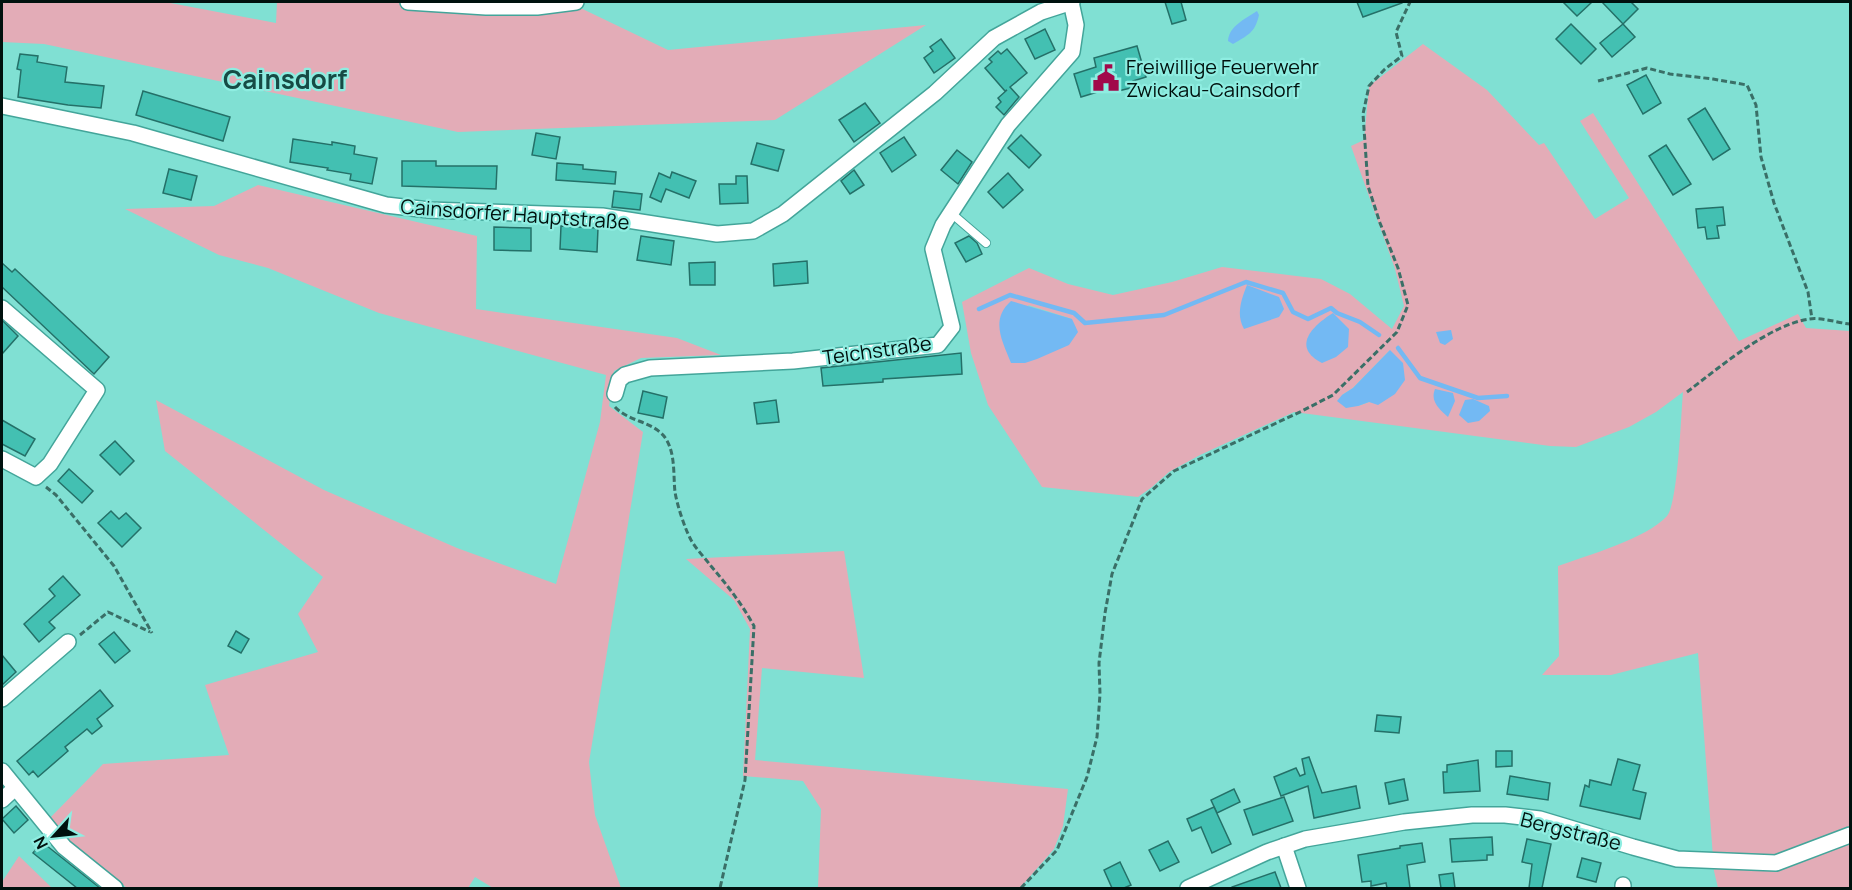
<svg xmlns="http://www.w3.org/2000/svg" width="1852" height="890" viewBox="0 0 1852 890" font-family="Manrope,sans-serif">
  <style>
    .green { fill: #e3acb7; fill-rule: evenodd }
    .water { fill: #73b9f3 }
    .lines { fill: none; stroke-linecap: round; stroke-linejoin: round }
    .stream { stroke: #73b9f3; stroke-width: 4.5 }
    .building { fill: #43c0b2; stroke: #247068; stroke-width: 1.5 }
    .service-casing { stroke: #43a59a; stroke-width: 10 }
    .minor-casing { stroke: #43a59a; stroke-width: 18 }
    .path { stroke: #3a6f67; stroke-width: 3; stroke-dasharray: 6 3; stroke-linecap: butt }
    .service { stroke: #fff; stroke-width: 8 }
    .minor { stroke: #fff; stroke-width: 15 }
    .labels { text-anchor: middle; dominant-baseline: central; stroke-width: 4.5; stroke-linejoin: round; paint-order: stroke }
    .poi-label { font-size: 20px; fill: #00110e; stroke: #8eede1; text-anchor: start }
    .street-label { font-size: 20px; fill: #00110e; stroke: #8eede1 }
    .district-label { font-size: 26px; font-weight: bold; fill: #164b45; stroke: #8eede1 }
  </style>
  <rect width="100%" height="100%" fill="#80e0d3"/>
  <g class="green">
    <polygon points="2,2 165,2 276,23 277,2 568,2 668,50 926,25 775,120 458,132 44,44 2,42"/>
    <path d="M1423 44 1487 90 1539 145 1544 143 1595 219 1629 198 1580 121 1593 113 1739 341 1798 314 1806 328 1850 331V888H1718L1714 871 1698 653 1611 675H1542L1559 656 1558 566C1588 555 1646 539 1667 516 1678 503 1681 414 1683 392L1656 412 1629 427 1576 447 1550 446 1294 412 1200 455 1169 472 1152 487 1138 497 1042 487 988 405 971 353 962 302 1029 268 1068 284 1113 295 1172 282 1222 267 1321 279 1350 294 1392 329 1404 306 1395 269 1351 146 1364 140 1369 86ZM1028 305 1072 319 1068 345 1053 351ZM1390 350 1369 402 1358 406 1342 395 1353 388Z"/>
    <polygon points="258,185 477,236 476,309 677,338 721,355 641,358 614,371 609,406 643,432 589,762 595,815 621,888 493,888 475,877 468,888 127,888 45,823 103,764 229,755 205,685 318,652 298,614 323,577 165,451 156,400 324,490 457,548 556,584 600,422 606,375 379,313 268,268 219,255 125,209 214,206"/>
    <polygon points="844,551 864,678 762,668 755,760 1068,789 1063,826 1054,849 1020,888 818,888 821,809 803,781 743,776 750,629 734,600 686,559"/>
    <polygon points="19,856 52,888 2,888 2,882"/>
  </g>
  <g class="water">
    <path d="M1257 11 1259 15C1255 33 1248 35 1233 44L1228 41C1229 26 1245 19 1257 11Z"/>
    <path d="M1247 285 1279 297 1284 309 1279 317 1244 329C1236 315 1241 300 1247 285Z"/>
    <path d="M1011 301 1072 319 1078 332 1069 345 1037 359 1025 363H1011C1002 340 990 320 1011 301Z"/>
    <path d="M1333 313 1349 329 1348 347 1336 357 1322 363C1291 347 1312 326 1333 313Z"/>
    <polygon points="1451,330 1453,339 1445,345 1440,343 1436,332"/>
    <polygon points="1390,350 1403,363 1405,380 1395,394 1378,405 1369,402 1358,406 1346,408 1337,401 1342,395 1353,388"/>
    <path d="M1435 389 1453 393 1455 401 1448 417C1439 409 1430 401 1435 389Z"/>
    <polygon points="1473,399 1489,406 1490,411 1479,421 1468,423 1459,415 1465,400"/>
  </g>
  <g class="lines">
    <g class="stream">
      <polyline points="979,309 1010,295 1074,313 1085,323 1164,315 1246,282 1283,293 1293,312 1308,319 1331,308 1337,313 1360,322 1379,335"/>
      <polyline points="1398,348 1420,378 1478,398 1507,396"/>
    </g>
  </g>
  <g class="building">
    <polygon points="1165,2 1181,2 1186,20 1172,24"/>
    <polygon points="1357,2 1402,2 1402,3 1363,17"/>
    <polygon points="1563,2 1592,2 1577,16"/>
    <polygon points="1602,2 1631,2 1638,9 1623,24"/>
    <polygon points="1571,24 1596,49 1581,64 1556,39"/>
    <polygon points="1623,24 1635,37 1612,57 1600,43"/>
    <polygon points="1045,29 1055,50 1035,59 1025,39"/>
    <polygon points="941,39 955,58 934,73 924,58 933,51 930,47"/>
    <polygon points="1137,46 1146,77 1133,81 1135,87 1118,91 1117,86 1081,97 1074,74 1096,67 1094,58"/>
    <polygon points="1007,49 1027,73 1010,87 1019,97 1004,115 996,107 1001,102 998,98 1007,90 1005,91 985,68 992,62 989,59 998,51 1001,54"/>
    <polygon points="20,54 38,56 37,62 67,67 65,82 104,86 101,108 68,105 18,97 21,70 17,69"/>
    <polygon points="1646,75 1661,103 1643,114 1627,85"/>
    <polygon points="143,91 230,117 223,141 136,115"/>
    <polygon points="865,103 880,123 854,142 839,120"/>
    <polygon points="1705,108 1730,149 1713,160 1688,119"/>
    <polygon points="536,133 560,137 556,159 532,155"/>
    <polygon points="1021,135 1041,155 1029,168 1008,148"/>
    <polygon points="904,137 916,155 892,172 880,153"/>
    <polygon points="293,139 332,145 332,142 355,146 354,154 377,158 372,184 350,180 351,174 327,170 328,168 290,162"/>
    <polygon points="757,143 784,150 778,171 751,164"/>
    <polygon points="1666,145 1691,184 1673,195 1649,156"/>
    <polygon points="957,150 972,162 958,184 941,170"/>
    <polygon points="402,161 436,161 436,166 497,166 496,189 402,186"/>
    <polygon points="557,163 583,165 583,169 616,172 615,184 556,180"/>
    <polygon points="169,169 197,176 191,200 163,193"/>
    <polygon points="854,170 864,185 850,194 841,181"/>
    <polygon points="672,172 696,181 689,198 666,189 661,202 650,197 659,173 670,178"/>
    <polygon points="1008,173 1023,190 1003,208 988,192"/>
    <polygon points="736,176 747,176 748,203 720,204 719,184 736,184"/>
    <polygon points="614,191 642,194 640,210 612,207"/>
    <polygon points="1723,207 1725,225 1717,226 1719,238 1707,239 1705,227 1698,228 1696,209"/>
    <polygon points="561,226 598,228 597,252 560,249"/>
    <polygon points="494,227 531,228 531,251 494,250"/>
    <polygon points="641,236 674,241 671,265 637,260"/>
    <polygon points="969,236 977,243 982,254 966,262 955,243"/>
    <polygon points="807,261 808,283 774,286 773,264"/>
    <polygon points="715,262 715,285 690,285 689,263"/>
    <polygon points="2,263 12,272 15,269 109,357 94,374 2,287"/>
    <polygon points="2,320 18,336 2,354"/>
    <polygon points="961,353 962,374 883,379 883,382 823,386 821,368"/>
    <polygon points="643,391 667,397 663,418 638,413"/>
    <polygon points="776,400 779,422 757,424 754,403"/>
    <polygon points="2,420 35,439 25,456 2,444"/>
    <polygon points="115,441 134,461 120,475 100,455"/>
    <polygon points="69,469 93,491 82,503 58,481"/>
    <polygon points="111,511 119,519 126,513 141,528 122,547 98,523"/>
    <polygon points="63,576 80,595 49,622 55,628 39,642 24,624 55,596 49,589"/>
    <polygon points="236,631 249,639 241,653 228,646"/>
    <polygon points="114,632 130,651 115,663 99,644"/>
    <polygon points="2,655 16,672 2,685"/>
    <polygon points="100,690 113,706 97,719 102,726 92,734 87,729 65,747 68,751 38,777 33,771 29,775 17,761"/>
    <polygon points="1377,715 1401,717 1399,733 1375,731"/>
    <polygon points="1496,751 1512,751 1512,766 1496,767"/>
    <polygon points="1309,757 1322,793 1356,786 1360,808 1314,818 1308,786 1281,796 1274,777 1296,768 1300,776 1305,774 1302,759"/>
    <polygon points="1618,759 1640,765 1633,790 1646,793 1640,819 1580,806 1585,785 1589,787 1590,780 1611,785"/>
    <polygon points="1478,760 1480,791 1444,793 1443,772 1447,772 1447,765"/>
    <polygon points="1510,776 1550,783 1548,800 1507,794"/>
    <polygon points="1404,779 1408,800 1389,804 1385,783"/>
    <polygon points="1234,789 1240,802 1217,813 1211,800"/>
    <polygon points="1284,797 1293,821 1253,835 1244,810"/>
    <polygon points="16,806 28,820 14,833 2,819"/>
    <polygon points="1214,807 1231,844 1212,853 1201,827 1192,831 1187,819"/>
    <polygon points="1492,837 1493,855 1487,855 1487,860 1452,862 1450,839"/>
    <polygon points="1527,839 1551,844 1542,888 1529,888 1532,864 1522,862"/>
    <polygon points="1168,841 1179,862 1160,871 1149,850"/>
    <polygon points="42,842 66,861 100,888 77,888 33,853"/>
    <polygon points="1422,843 1425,862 1407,865 1410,888 1387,888 1386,883 1371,886 1371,881 1362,882 1358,855 1400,848 1400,846"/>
    <polygon points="1582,858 1601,863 1596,882 1577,877"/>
    <polygon points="1120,862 1131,885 1124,888 1112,888 1104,870"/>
    <polygon points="1275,872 1281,888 1232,888 1232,887"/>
    <polygon points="1453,873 1455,888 1441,888 1439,875"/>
  </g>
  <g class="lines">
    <defs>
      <polyline id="service" points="951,213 986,243"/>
      <g id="minor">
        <polyline points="408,2 486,7 537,7 576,2"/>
        <polyline points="2,106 133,133 386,205 429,210 602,216 717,234 753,231 783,214 935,93 994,38 1041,12 1072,2"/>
        <polyline points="2,308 97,390 50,464 36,477 2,459"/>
        <polyline points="615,394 619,380 625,375 650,368 793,361 938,345 952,327 933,249 943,225 1008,125 1072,52 1076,25 1071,2"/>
        <polyline points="2,699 68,642"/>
        <polyline points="2,771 64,847 115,888"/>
        <polyline points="2,800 15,788"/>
        <polyline points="1284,846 1298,888"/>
        <polyline points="1188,888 1267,852 1305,839 1404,822 1472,815 1505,815 1540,819 1633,847 1677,859 1776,863 1850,835"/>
        <polyline points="1623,888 1623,885"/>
      </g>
    </defs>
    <use href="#service" class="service-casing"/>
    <use href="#minor" class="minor-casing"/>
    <g class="path">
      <polyline points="1598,81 1647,68 1670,74 1713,79 1747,85 1756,105 1761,157 1774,203 1808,292 1812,319"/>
      <path d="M1687 392C1720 367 1769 325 1809 319 1822 317 1838 323 1850 324"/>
      <path d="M615 407C628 421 650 421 663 435 676 450 673 474 675 492 677 505 685 529 691 540 696 549 705 558 711 566 727 585 742 604 754 626L745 780 720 888"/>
      <polyline points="46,487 56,495 114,566 152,633"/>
      <polyline points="80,635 108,612 150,632"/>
      <polyline points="1021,888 1057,850 1087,777 1097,737 1100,694 1099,663 1105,613 1112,574 1142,499 1174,471 1302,411 1333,395 1397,332 1408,305 1398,268 1380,223 1368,186 1363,114 1369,86 1385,69 1402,56 1396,32 1410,2"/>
    </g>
    <use href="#service" class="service"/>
    <use href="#minor" class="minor"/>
  </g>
  <defs>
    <symbol id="civic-bare" viewBox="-9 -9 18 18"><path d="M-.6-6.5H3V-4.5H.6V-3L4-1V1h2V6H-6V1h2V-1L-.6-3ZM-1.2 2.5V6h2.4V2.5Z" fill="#a1084a" stroke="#8eede1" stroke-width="2.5" paint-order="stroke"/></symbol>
  </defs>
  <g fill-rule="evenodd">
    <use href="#civic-bare" x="1087" y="59" width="38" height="38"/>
  </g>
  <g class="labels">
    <g class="poi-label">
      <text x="1126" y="66">Freiwillige Feuerwehr<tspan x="1126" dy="23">Zwickau-Cainsdorf</tspan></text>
    </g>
    <g class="street-label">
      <text transform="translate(515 214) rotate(4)">Cainsdorfer Hauptstraße</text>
      <text transform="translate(877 350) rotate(-8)">Teichstraße</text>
      <text transform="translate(1571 831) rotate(14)">Bergstraße</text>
    </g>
    <g class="district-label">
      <text x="285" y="79">Cainsdorf</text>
    </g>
  </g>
  <rect width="1852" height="890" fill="none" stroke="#00110e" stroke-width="6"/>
  <g transform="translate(54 836) rotate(243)" stroke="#8eede1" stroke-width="4.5" paint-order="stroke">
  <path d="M0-4.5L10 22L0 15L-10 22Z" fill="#00110e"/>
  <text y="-9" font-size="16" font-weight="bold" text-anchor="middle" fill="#00110e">N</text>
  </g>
</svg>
